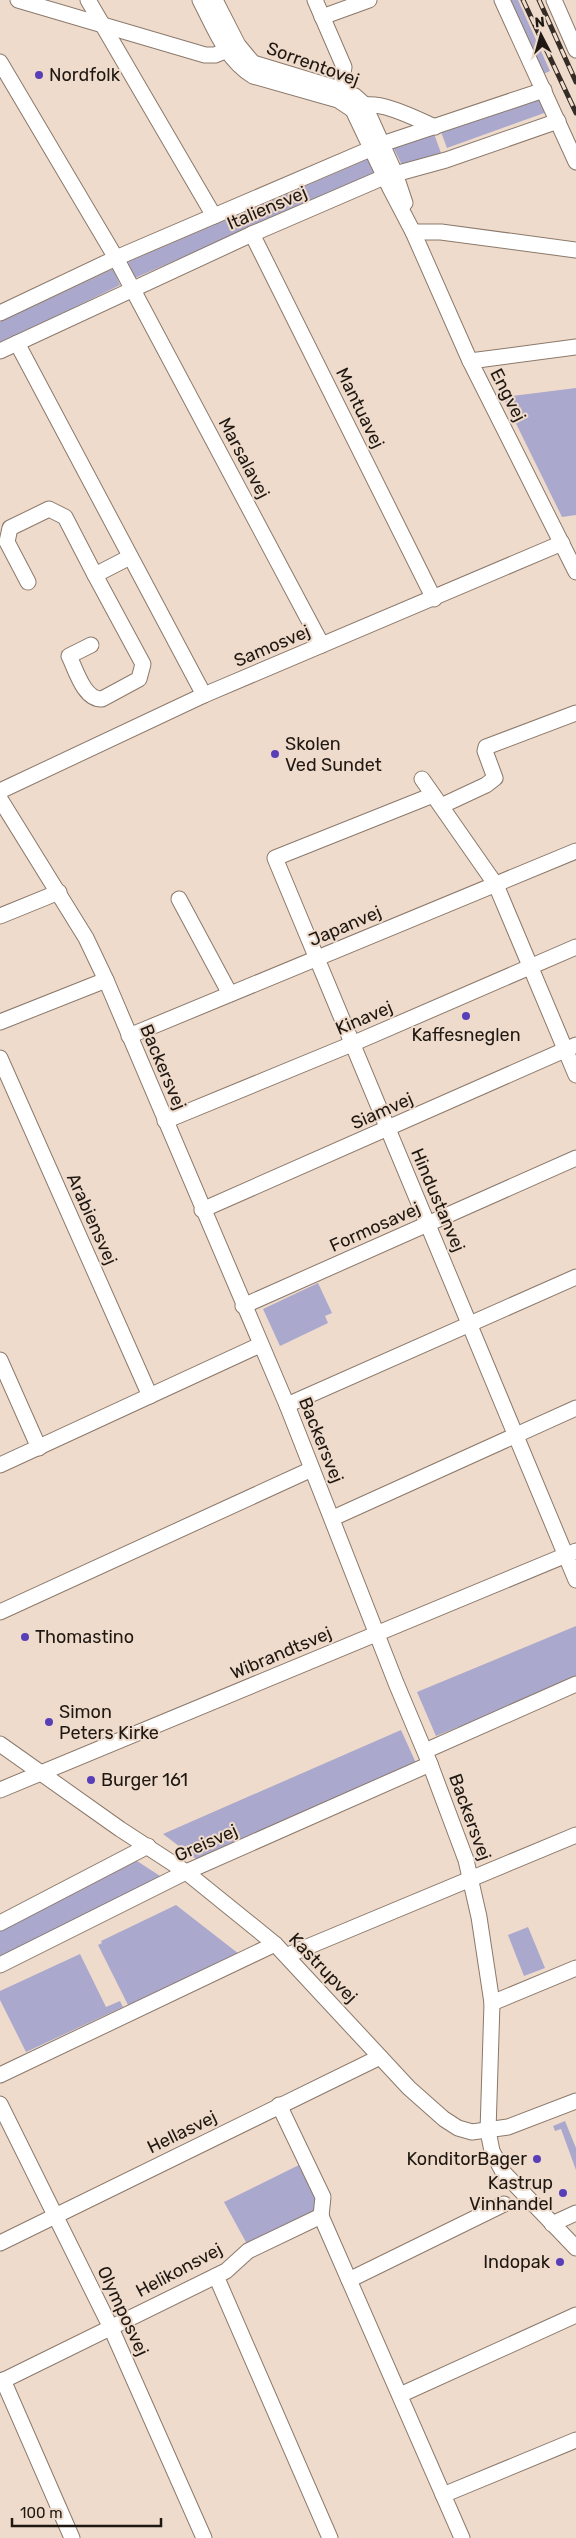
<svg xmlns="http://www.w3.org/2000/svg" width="576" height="2538" viewBox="0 0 576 2538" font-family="Rubik,sans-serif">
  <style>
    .green { fill: #aaa8cd }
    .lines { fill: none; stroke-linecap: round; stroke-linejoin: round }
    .minor-casing { stroke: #8b796b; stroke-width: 17 }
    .minor { stroke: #fff; stroke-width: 15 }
    .rail-casing { stroke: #352c25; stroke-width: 5 }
    .rail { stroke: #efdbcb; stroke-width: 3; stroke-dasharray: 9; stroke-linecap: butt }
    .poi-dot { fill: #583fb7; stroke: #efdbcb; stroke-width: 2 }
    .labels { text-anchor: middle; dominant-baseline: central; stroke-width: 4; stroke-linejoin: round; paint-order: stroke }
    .street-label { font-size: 18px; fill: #1f1812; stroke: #efdbcb }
    .poi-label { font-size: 18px; fill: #1f1812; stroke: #efdbcb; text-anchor: start }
  </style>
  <rect width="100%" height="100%" fill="#efdbcb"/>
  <g class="green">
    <polygon points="508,0 518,0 550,71 539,76"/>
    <polygon points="540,97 547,112 447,148 441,132"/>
    <polygon points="433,131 441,153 440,158 402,165 392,145"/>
    <polygon points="368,159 374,174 135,278 128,262"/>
    <polygon points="113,269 120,285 0,344 0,322"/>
    <polygon points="576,388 576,515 562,517 503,397"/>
    <polygon points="318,1283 332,1313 325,1316 328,1323 280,1346 263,1309"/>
    <polygon points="576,1626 576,1679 460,1729 458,1727 436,1736 417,1692"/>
    <polygon points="401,1730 416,1763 196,1859 163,1834"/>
    <polygon points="137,1861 160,1876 0,1957 0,1930"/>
    <polygon points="176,1905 239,1954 128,2005 98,1945 102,1943 101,1941"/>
    <polygon points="528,1927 545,1968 524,1976 508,1935"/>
    <polygon points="80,1954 106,2007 120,2001 123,2007 26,2052 0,2000 0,1991"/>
    <polygon points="565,2121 576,2148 576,2170 561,2129 555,2131 553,2126"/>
    <polygon points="301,2164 319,2200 314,2212 247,2244 224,2202"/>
  </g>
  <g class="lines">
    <defs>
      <g id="minor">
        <polyline points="18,0 205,55 215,55 235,47"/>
        <polyline points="88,0 214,216"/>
        <path d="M200 0C214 27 226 60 253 76L338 100 353 110 390 188 413 232 470 361 576 572"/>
        <polyline points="215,0 238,45 253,63 342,90 355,96 364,104 395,173 405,203"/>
        <polyline points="315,0 344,67 339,99"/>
        <polyline points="502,0 576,162"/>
        <polyline points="554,0 576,50"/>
        <polyline points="322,17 369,0"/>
        <polyline points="0,62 116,258 322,645"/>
        <path d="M359 107C377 98 417 119 435 127"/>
        <polyline points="413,232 441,232 576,250"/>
        <polyline points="252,234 434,599"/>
        <polyline points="0,313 116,258 382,144 544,90"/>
        <polyline points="17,343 204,695"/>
        <polyline points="0,351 252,234 384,177 446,160 558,121"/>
        <polyline points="470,361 576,347"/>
        <polyline points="28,582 7,542 10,528 49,509 65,517 95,575"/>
        <path d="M91 645 69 656C76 670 84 700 102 699L139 679 143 664 95 575 130 557"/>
        <polyline points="422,779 496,885 576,1075"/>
        <polyline points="0,791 204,695 562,543"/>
        <polyline points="433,795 275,858 576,1580"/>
        <polyline points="0,799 86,938 106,980 287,1405 396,1683 430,1764 466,1860 479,1917 492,2003 488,2131 492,2151 503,2172 576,2248"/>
        <polyline points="441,806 486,785 495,778 485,751 486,747 576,713"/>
        <polyline points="179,899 230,994"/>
        <polyline points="0,916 59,892"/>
        <polyline points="0,1022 106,980"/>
        <polyline points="129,1036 576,851"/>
        <polyline points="0,1058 150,1396"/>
        <polyline points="165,1121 352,1044 576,947"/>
        <polyline points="202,1210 576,1045"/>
        <polyline points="243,1306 576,1158"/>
        <polyline points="0,1360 39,1448"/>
        <polyline points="287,1405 576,1277"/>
        <polyline points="0,1465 260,1345"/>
        <polyline points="333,1518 576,1408"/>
        <polyline points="0,1612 312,1469"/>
        <polyline points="0,1744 120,1829 186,1872 275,1944 409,2088 444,2119 458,2128 472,2132 508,2127 576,2101"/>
        <polyline points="425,1751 576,1684"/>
        <polyline points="0,1790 576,1551"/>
        <polyline points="0,1923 148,1846"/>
        <polyline points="288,1955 576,1835"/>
        <polyline points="0,1965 186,1872 430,1764"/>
        <polyline points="492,2003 576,1968"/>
        <polyline points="0,2075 275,1944"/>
        <polyline points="0,2104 111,2328 204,2538"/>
        <polyline points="279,2105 323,2197 321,2216"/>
        <polyline points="321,2216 462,2538"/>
        <polyline points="552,2224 576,2213"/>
        <polyline points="0,2243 380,2057"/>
        <polyline points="216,2276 330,2538"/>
        <polyline points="349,2280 504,2204"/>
        <polyline points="3,2380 72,2538"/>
        <polyline points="0,2382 226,2271 248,2251 321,2216"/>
        <polyline points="400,2395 576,2315"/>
        <polyline points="443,2495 576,2440"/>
      </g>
    </defs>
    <use href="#minor" class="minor-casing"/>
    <use href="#minor" class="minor"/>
    <defs>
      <g id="rail">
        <polyline points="523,0 576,113"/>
        <polyline points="539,0 576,82"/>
      </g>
    </defs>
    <use href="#rail" class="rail-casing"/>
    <use href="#rail" class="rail"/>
  </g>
  <g class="poi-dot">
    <circle cx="39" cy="75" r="5"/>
    <circle cx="275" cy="754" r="5"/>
    <circle cx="466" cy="1016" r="5"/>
    <circle cx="25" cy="1637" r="5"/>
    <circle cx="49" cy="1722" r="5"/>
    <circle cx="91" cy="1780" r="5"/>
    <circle cx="537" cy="2159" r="5"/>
    <circle cx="563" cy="2193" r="5"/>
    <circle cx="560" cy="2262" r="5"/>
  </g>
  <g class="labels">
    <g class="street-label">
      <text transform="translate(313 64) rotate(20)">Sorrentovej</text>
      <text transform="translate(267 208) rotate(-23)">Italiensvej</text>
      <text transform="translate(508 395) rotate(63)">Engvej</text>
      <text transform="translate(360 408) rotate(64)">Mantuavej</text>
      <text transform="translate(244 458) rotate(62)">Marsalavej</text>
      <text transform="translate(272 646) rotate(-23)">Samosvej</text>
      <text transform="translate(345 926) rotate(-23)">Japanvej</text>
      <text transform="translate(364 1018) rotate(-23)">Kinavej</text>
      <text transform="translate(163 1067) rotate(67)">Backersvej</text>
      <text transform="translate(382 1111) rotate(-24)">Siamvej</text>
      <text transform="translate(438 1200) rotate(67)">Hindustanvej</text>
      <text transform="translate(92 1219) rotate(66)">Arabiensvej</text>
      <text transform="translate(375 1227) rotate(-24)">Formosavej</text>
      <text transform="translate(321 1440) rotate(68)">Backersvej</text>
      <text transform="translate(281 1653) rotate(-23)">Wibrandtsvej</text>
      <text transform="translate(470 1817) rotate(70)">Backersvej</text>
      <text transform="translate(206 1843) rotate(-24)">Greisvej</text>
      <text transform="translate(323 1968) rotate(46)">Kastrupvej</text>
      <text transform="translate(182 2132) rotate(-26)">Hellasvej</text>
      <text transform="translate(179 2270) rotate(-28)">Helikonsvej</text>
      <text transform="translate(123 2311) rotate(65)">Olymposvej</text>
    </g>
    <g class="poi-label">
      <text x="49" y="75">Nordfolk</text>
      <text x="285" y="744">Skolen<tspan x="285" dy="21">Ved Sundet</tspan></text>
      <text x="466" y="1035" text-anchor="middle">Kaffesneglen</text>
      <text x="35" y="1637">Thomastino</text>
      <text x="59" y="1712">Simon<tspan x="59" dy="21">Peters Kirke</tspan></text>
      <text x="101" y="1780">Burger 161</text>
      <text x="527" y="2159" text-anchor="end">KonditorBager</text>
      <text x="553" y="2183" text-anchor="end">Kastrup<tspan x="553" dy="21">Vinhandel</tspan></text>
      <text x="550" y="2262" text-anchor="end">Indopak</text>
    </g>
  </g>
  <g transform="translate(541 35) rotate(354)" stroke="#efdbcb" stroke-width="4" paint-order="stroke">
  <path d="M0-4L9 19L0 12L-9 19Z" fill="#1f1812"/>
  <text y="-8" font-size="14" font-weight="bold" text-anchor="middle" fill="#1f1812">N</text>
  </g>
  <path d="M12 2518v8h149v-8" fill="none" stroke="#1f1812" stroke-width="2.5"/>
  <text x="20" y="2518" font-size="15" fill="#1f1812" stroke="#efdbcb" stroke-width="4" paint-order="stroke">100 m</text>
</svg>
